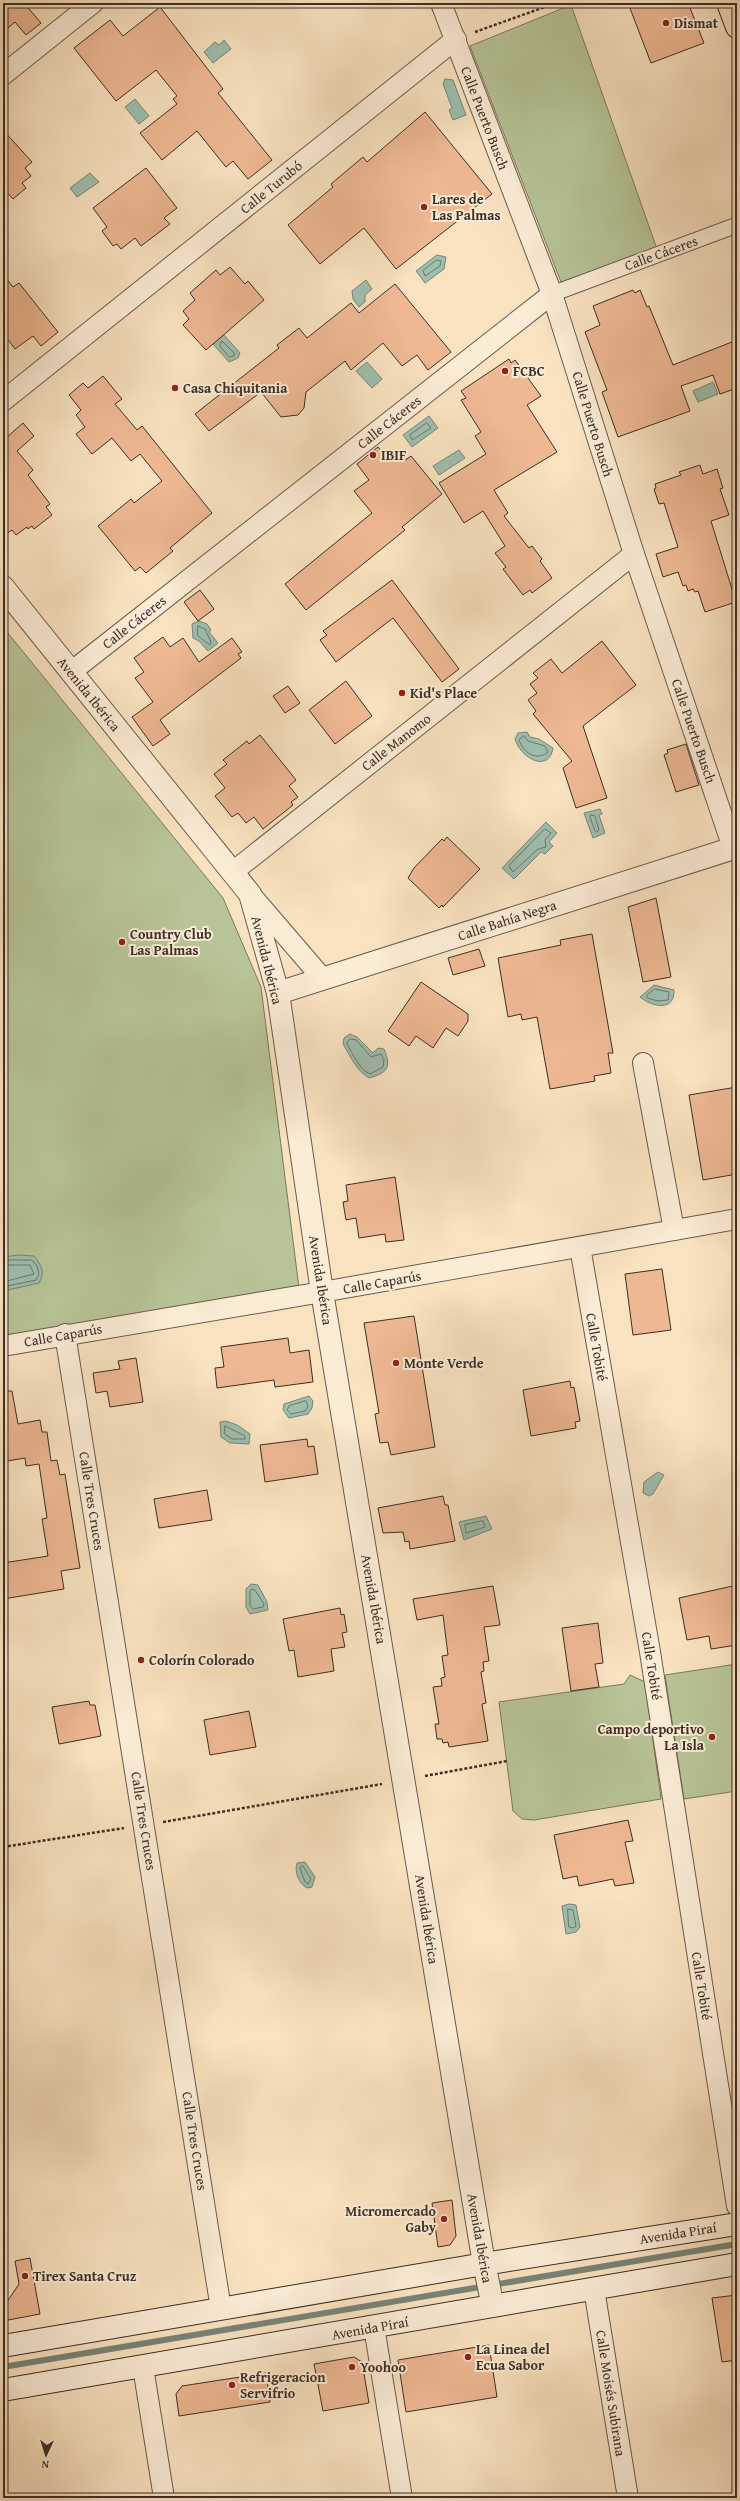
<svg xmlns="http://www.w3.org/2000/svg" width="740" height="2501" viewBox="0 0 740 2501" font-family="'Gentium Book Plus',serif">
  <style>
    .green { fill: #b7c497; stroke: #7a795f }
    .water { fill: #9ebeae; stroke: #778478 }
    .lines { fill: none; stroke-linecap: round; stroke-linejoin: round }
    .shore { stroke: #6e766a; stroke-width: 1 }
    .stream { stroke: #778478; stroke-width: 6 }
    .building { fill: #eeb893; stroke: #3d2e27 }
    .pedestrian-casing { stroke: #6c5b4d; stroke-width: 17 }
    .minor-casing { stroke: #6c5b4d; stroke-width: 22 }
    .tertiary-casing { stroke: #6c5b4d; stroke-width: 24 }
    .secondary-casing { stroke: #3d2e27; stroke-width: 24 }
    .trunk-casing { stroke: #3d2e27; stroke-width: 24 }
    .path { stroke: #3d2e27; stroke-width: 2.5; stroke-dasharray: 3 2; stroke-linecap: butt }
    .pedestrian { stroke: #fbecd6; stroke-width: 15 }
    .minor { stroke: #fbecd6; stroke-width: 20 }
    .tertiary { stroke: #fbecd6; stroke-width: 22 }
    .secondary { stroke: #fbecd6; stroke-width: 22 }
    .trunk { stroke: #f9e2c0; stroke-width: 22 }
    .poi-dot { fill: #8f2418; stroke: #fbecd6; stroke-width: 1.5 }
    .labels { text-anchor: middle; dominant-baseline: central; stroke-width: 4; stroke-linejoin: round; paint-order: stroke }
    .poi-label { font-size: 14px; font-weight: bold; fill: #3d2e27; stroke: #fbecd6; text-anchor: start }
    .street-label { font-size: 14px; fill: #3d2e27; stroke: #fbecd6 }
  </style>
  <rect width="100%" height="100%" fill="#f9e2c0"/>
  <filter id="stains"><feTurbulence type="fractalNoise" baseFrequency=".005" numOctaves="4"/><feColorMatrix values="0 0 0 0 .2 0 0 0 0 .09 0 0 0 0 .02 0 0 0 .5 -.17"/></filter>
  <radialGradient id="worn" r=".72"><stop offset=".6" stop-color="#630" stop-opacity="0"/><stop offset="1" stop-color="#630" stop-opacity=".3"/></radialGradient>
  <g class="green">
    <polygon points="571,5 657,249 561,282 470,46"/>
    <polygon points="3,627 223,898 261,987 299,1288 3,1339"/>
    <polygon points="737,1664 737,1791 684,1799 665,1675"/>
    <polygon points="630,1675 645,1682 661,1799 534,1820 522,1819 513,1811 499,1702 624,1684"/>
  </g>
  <g class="water">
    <polygon points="224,40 231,49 213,63 204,52 215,42 219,45"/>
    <polygon points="445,79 453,80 466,115 453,120 449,110 452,108 443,84"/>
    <polygon points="135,99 149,116 139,124 125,107"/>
    <polygon points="90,173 99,182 77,197 70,188"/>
    <polygon points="437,255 446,257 444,269 425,283 416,271"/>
    <polygon points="366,280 372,289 365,295 365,302 359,307 353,299 352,291"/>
    <polygon points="224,335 240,353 238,358 229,362 213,344"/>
    <polygon points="367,362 382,379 372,388 356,371"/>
    <polygon points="713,382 718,394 698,402 693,391"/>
    <polygon points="429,416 438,428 412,447 403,435"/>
    <polygon points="459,450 465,458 439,475 433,466"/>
    <polygon points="199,621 207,624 211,630 209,632 218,643 208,651 199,641 193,638 192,624"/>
    <path d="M527 732 530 737 539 739 553 748C549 773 521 759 515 739L518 733Z"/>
    <polygon points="600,809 602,814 599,815 605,833 593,838 584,813"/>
    <polygon points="546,822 557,833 549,842 553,846 545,854 541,852 514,879 502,868"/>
    <path d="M654 985 674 990C675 1012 652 1007 640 997Z"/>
    <path d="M350 1034 357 1037 373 1053 378 1048 384 1049C392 1068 387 1073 369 1078 356 1070 351 1057 343 1044L344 1038Z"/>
    <path d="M19 1255 34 1256C42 1266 45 1272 39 1283L3 1291V1257Z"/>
    <polygon points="309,1396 313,1401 312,1408 308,1414 289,1418 283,1410 284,1404"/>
    <polygon points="226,1421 237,1425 250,1434 249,1444 230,1443 221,1437 220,1422"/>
    <polygon points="658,1472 664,1475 653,1494 649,1496 643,1493 644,1482"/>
    <polygon points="486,1516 492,1529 464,1540 459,1522"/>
    <polygon points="251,1584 258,1585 267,1602 268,1610 250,1614 246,1607 246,1589"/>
    <path d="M305 1862 315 1877 312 1887 307 1888C299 1884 294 1872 297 1863Z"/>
    <polygon points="569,1904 576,1905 580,1927 576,1932 566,1934 562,1906"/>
  </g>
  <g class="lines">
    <g class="shore">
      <polygon points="437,260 441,261 440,266 425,276 423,271"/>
      <polygon points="222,341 234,353 234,356 229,357 220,346"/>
      <polygon points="427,423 431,428 412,440 410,435"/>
      <polygon points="198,626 205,629 211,642 210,645 198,636"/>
      <path d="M524 736 528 741 545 746 548 752C536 762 523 752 519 740Z"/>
      <polygon points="591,815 595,816 599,830 597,832 595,831 590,817"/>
      <polygon points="545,829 551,833 545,840 546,847 538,849 513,872 509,866"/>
      <polygon points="655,989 669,992 668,1000 658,1001 647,998 647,995"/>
      <path d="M350 1039 356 1040 371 1057 381 1054 384 1060 383 1067 370 1074C359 1069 353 1054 347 1044Z"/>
      <polyline points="3,1260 32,1260 37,1266 39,1274 36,1280 3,1287"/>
      <polyline points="3,1265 30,1265 34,1274 3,1282"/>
      <polygon points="306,1401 308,1407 305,1411 291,1414 287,1410 289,1406"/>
      <polygon points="225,1426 245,1436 245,1439 232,1439 225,1434"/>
      <polygon points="483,1521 485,1527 466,1533 465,1525"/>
      <polygon points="252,1589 255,1590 264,1604 263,1607 253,1609 250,1606 250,1592"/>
      <polygon points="303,1866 311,1879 308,1884 305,1882 300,1868"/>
      <polygon points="568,1909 573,1910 576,1926 574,1928 569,1927"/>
    </g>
    <polyline class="stream" points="3,2367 737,2244"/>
  </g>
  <g class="building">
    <polygon points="3,3 24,3 41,23 26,35 15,22 3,32"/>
    <polygon points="628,3 688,3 704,43 651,63"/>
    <polygon points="160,7 223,89 218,93 272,160 248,179 233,161 226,167 197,131 162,160 140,133 177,104 173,99 177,96 156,70 116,101 74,48 110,20 123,36"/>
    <polygon points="425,112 492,194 396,269 364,228 320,264 288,225 333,187 331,184 363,157 367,162"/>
    <polygon points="3,130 32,162 25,168 31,176 22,183 26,188 13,199 3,188"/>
    <polygon points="146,168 177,208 164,218 170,224 141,246 135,238 121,249 117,244 113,246 102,231 107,227 93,208"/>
    <polygon points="230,267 245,284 248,281 264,300 206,350 183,325 189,319 183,311 195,300 190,293 216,270 220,275"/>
    <polygon points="3,274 13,287 19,283 58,332 41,346 33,336 15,349 3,333"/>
    <polygon points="395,284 451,352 428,370 417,355 402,366 383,343 351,370 345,361 306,392 304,408 298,415 281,417 261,392 209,431 195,414 279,348 277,345 299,328 307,338 351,303 359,313"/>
    <polygon points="633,290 635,293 640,290 647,307 649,306 673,365 737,340 737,388 720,394 713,375 681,386 690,411 618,437 602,392 607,390 585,332 600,325 593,306"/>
    <polygon points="509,359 511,363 515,360 541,396 527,405 557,452 494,490 508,513 504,516 529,548 532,546 542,559 540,561 552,578 532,593 530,590 523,595 503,569 506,567 495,553 505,546 483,511 464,523 439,483 486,454 475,436 481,432 461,400 466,398 461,391"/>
    <polygon points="103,376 122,399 115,404 137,430 142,426 212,513 170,548 173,551 146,573 140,567 135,571 98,526 131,499 134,503 162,481 140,454 131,461 112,438 92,454 76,434 85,427 76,415 81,410 69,395 83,383 88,388"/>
    <polygon points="23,423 34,436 17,451 33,470 28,475 50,504 46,507 52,515 34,529 32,526 28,529 27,527 16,535 12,530 3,536 3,434 6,438"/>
    <polygon points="378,447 390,462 399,454 404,461 411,456 442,494 402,527 405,530 306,610 285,584 372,513 354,491 369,480 357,464"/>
    <polygon points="700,465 703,474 717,469 723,488 720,489 729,515 711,521 736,602 705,612 698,591 695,592 693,589 688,591 686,585 683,586 678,572 663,577 656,554 678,547 664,503 659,504 654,489 656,488 655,484 681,475 679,472"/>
    <polygon points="392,580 459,669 442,682 393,618 336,662 320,640 327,635 323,631"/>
    <polygon points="200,590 214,609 198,621 184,602"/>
    <polygon points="163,637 170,647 183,638 199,662 232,638 242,652 238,654 241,658 160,720 170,734 153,746 132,717 153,702 135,678 144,672 134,658"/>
    <polygon points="602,641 636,685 583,726 607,798 576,808 563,768 572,761 533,714 536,711 528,700 537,693 530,684 538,678 533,673 551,659 562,673"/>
    <polygon points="346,681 372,716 335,744 309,710"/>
    <polygon points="288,686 300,703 285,713 273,696"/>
    <polygon points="260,735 296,780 289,786 298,797 291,802 293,805 263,829 254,817 246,823 238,813 232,817 215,796 225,788 214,774 227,764 223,760 247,741 249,744"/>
    <polygon points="686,744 699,785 676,792 664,755 668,753 667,750"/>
    <polygon points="447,837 480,869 443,907 442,905 439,908 408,878 414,868 442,839 444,841"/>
    <polygon points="656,898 671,977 643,982 628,907"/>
    <polygon points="592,934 613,1053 608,1053 611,1073 594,1076 595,1081 550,1089 537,1017 522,1020 521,1014 508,1017 498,958 561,945 560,940"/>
    <polygon points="479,949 485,966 453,975 448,958"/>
    <polygon points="421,982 468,1014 468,1021 458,1036 446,1028 433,1048 416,1036 409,1046 388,1031"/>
    <polygon points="737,1087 737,1174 703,1180 689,1095"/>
    <polygon points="395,1177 404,1240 386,1242 385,1234 359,1238 356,1218 346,1220 343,1202 348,1201 346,1185"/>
    <polygon points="662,1269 671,1330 633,1335 625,1274"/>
    <polygon points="414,1316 435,1447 391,1455 388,1442 380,1443 375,1414 379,1413 364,1323"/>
    <polygon points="288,1338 290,1353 309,1350 313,1382 275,1387 274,1380 217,1388 215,1368 224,1367 221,1347"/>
    <polygon points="136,1358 143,1402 110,1407 107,1391 96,1393 93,1373 120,1369 118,1361"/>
    <polygon points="570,1381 571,1388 574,1387 580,1421 575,1422 576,1428 531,1436 523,1390"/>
    <polygon points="3,1391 12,1391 18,1424 40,1420 42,1432 47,1432 51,1461 57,1460 60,1475 65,1474 80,1568 61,1571 64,1589 3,1599 3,1563 48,1556 42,1519 47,1518 39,1464 26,1466 25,1458 7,1461 3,1440"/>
    <polygon points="307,1439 308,1447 314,1446 318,1474 265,1482 260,1445"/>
    <polygon points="207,1490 212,1520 159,1528 154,1499"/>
    <polygon points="443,1496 445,1505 448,1505 455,1541 410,1549 409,1541 405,1542 403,1532 383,1533 378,1508"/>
    <polygon points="737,1585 737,1645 711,1649 709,1636 687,1640 679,1598"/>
    <polygon points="493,1586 500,1625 484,1627 489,1661 483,1662 484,1671 481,1672 486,1703 482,1704 488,1741 449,1747 448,1742 443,1743 442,1739 437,1739 435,1724 439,1724 433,1687 442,1686 441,1678 445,1677 442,1656 448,1655 443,1615 417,1620 413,1599"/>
    <polygon points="340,1608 341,1615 344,1614 347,1632 342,1633 345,1647 331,1649 334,1671 298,1677 294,1650 289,1651 283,1619"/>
    <polygon points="598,1623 603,1663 595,1664 599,1687 571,1691 562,1628"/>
    <polygon points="89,1701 90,1705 95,1705 101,1736 59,1744 52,1707"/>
    <polygon points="249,1711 256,1747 210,1755 204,1720"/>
    <polygon points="628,1820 633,1841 625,1842 634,1883 615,1886 613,1879 579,1886 577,1876 563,1879 554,1835"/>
    <polygon points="452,2200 456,2236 450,2245 438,2247 432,2203"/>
    <polygon points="30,2258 40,2314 3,2321 3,2308 19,2284 15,2261"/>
    <polygon points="737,2295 737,2360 722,2362 712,2298"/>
    <polygon points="489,2345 497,2397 406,2412 398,2360"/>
    <polygon points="354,2357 362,2362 369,2403 323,2411 314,2364"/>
    <polygon points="266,2373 270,2402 179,2416 176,2394 182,2386"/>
  </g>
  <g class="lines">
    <defs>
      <polyline id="pedestrian" points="552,294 737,225"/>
      <g id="minor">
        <polyline points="441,3 552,294 634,554 733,848"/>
        <polyline points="3,75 93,3"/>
        <polyline points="3,401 456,39"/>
        <polyline points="71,672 552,294"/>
        <polyline points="234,871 634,554"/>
        <polyline points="250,894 323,979"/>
        <polyline points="643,1063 674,1230"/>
        <polyline points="580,1247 650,1652 737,2206"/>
        <polyline points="65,1334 221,2309"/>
        <polyline points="3,1346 322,1292 737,1219"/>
        <polyline points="594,2289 628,2498"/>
        <polyline points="374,2327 402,2498"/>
        <polyline points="143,2367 164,2498"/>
      </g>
      <g id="tertiary">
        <polyline points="3,587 250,894 278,993 322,1292 484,2264"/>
        <polyline points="278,993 737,847"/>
        <polyline points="485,2268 492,2302"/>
      </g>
      <g id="secondary">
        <polyline points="3,2346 484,2264 737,2224"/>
        <polyline points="3,2390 737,2264"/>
      </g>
      <polyline id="trunk" points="728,3 737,27"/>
    </defs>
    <use href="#pedestrian" class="pedestrian-casing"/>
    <use href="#minor" class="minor-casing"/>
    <use href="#tertiary" class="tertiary-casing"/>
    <use href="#secondary" class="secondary-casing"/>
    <use href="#trunk" class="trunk-casing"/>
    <g class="path">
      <polyline points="475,32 556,3"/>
      <polyline points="425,1776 507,1761"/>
      <polyline points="163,1822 382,1784"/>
      <polyline points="3,1847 124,1828"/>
    </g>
    <use href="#pedestrian" class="pedestrian"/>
    <use href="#minor" class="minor"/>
    <use href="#tertiary" class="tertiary"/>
    <use href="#secondary" class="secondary"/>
    <use href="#trunk" class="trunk"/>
  </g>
  <g class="poi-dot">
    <circle cx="666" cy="23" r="4"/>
    <circle cx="424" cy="207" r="4"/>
    <circle cx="505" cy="371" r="4"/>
    <circle cx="175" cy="388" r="4"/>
    <circle cx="373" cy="455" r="4"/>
    <circle cx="402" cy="693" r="4"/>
    <circle cx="122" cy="942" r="4"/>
    <circle cx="396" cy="1363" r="4"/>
    <circle cx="141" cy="1660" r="4"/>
    <circle cx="712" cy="1737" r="4"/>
    <circle cx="444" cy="2219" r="4"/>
    <circle cx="25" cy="2276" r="4"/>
    <circle cx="468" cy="2357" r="4"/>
    <circle cx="352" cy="2367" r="4"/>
    <circle cx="232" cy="2385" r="4"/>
  </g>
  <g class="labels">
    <g class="poi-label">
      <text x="674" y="23">Dismat</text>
      <text x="432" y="199">Lares de<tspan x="432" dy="16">Las Palmas</tspan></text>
      <text x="513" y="371">FCBC</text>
      <text x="183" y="388">Casa Chiquitania</text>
      <text x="381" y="455">IBIF</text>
      <text x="410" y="693">Kid's Place</text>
      <text x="130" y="934">Country Club<tspan x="130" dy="16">Las Palmas</tspan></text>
      <text x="404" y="1363">Monte Verde</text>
      <text x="149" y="1660">Colorín Colorado</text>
      <text x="704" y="1729" text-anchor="end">Campo deportivo<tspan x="704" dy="16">La Isla</tspan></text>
      <text x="436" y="2211" text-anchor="end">Micromercado<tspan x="436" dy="16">Gaby</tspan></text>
      <text x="33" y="2276">Tirex Santa Cruz</text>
      <text x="476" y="2349">La Linea del<tspan x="476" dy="16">Ecua Sabor</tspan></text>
      <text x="360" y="2367">Yoohoo</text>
      <text x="240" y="2377">Refrigeracion<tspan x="240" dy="16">Servifrio</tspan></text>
    </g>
    <g class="street-label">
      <text transform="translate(485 118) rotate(69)">Calle Puerto Busch</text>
      <text transform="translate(271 187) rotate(-39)">Calle Turubó</text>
      <text transform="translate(661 253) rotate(-20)">Calle Cáceres</text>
      <text transform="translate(389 422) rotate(-38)">Calle Cáceres</text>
      <text transform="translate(593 424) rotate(73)">Calle Puerto Busch</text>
      <text transform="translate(134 622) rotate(-38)">Calle Cáceres</text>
      <text transform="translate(89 694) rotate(51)">Avenida Ibérica</text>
      <text transform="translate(694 731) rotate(71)">Calle Puerto Busch</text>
      <text transform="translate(396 742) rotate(-38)">Calle Manomo</text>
      <text transform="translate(507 920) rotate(-18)">Calle Bahía Negra</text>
      <text transform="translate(267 960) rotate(76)">Avenida Ibérica</text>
      <text transform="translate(321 1280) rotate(81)">Avenida Ibérica</text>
      <text transform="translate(382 1282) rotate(-10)">Calle Caparús</text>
      <text transform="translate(63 1335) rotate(-10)">Calle Caparús</text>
      <text transform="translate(597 1347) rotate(80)">Calle Tobité</text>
      <text transform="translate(92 1501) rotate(81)">Calle Tres Cruces</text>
      <text transform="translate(374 1599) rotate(80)">Avenida Ibérica</text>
      <text transform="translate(652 1666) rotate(81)">Calle Tobité</text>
      <text transform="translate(144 1821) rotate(81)">Calle Tres Cruces</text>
      <text transform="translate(427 1919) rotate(81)">Avenida Ibérica</text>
      <text transform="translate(702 1986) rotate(81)">Calle Tobité</text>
      <text transform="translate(195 2141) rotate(81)">Calle Tres Cruces</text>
      <text transform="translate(678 2233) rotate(-9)">Avenida Piraí</text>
      <text transform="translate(480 2238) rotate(80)">Avenida Ibérica</text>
      <text transform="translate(370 2328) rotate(-10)">Avenida Piraí</text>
      <text transform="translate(611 2393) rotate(81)">Calle Moisés Subirana</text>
    </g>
  </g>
  <rect width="740" height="2501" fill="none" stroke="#f9e2c0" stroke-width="16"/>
  <rect x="4" y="4" width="732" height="2493" fill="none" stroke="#3d2e27" stroke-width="2"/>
  <rect x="8" y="8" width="724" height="2485" fill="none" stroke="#3d2e27"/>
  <g transform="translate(46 2455) rotate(184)" stroke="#fbecd6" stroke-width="3" paint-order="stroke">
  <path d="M0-3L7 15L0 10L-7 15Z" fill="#3d2e27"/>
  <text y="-6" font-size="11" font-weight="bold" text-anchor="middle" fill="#3d2e27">N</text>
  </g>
  <rect width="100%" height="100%" filter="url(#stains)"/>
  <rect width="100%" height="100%" fill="url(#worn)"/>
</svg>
